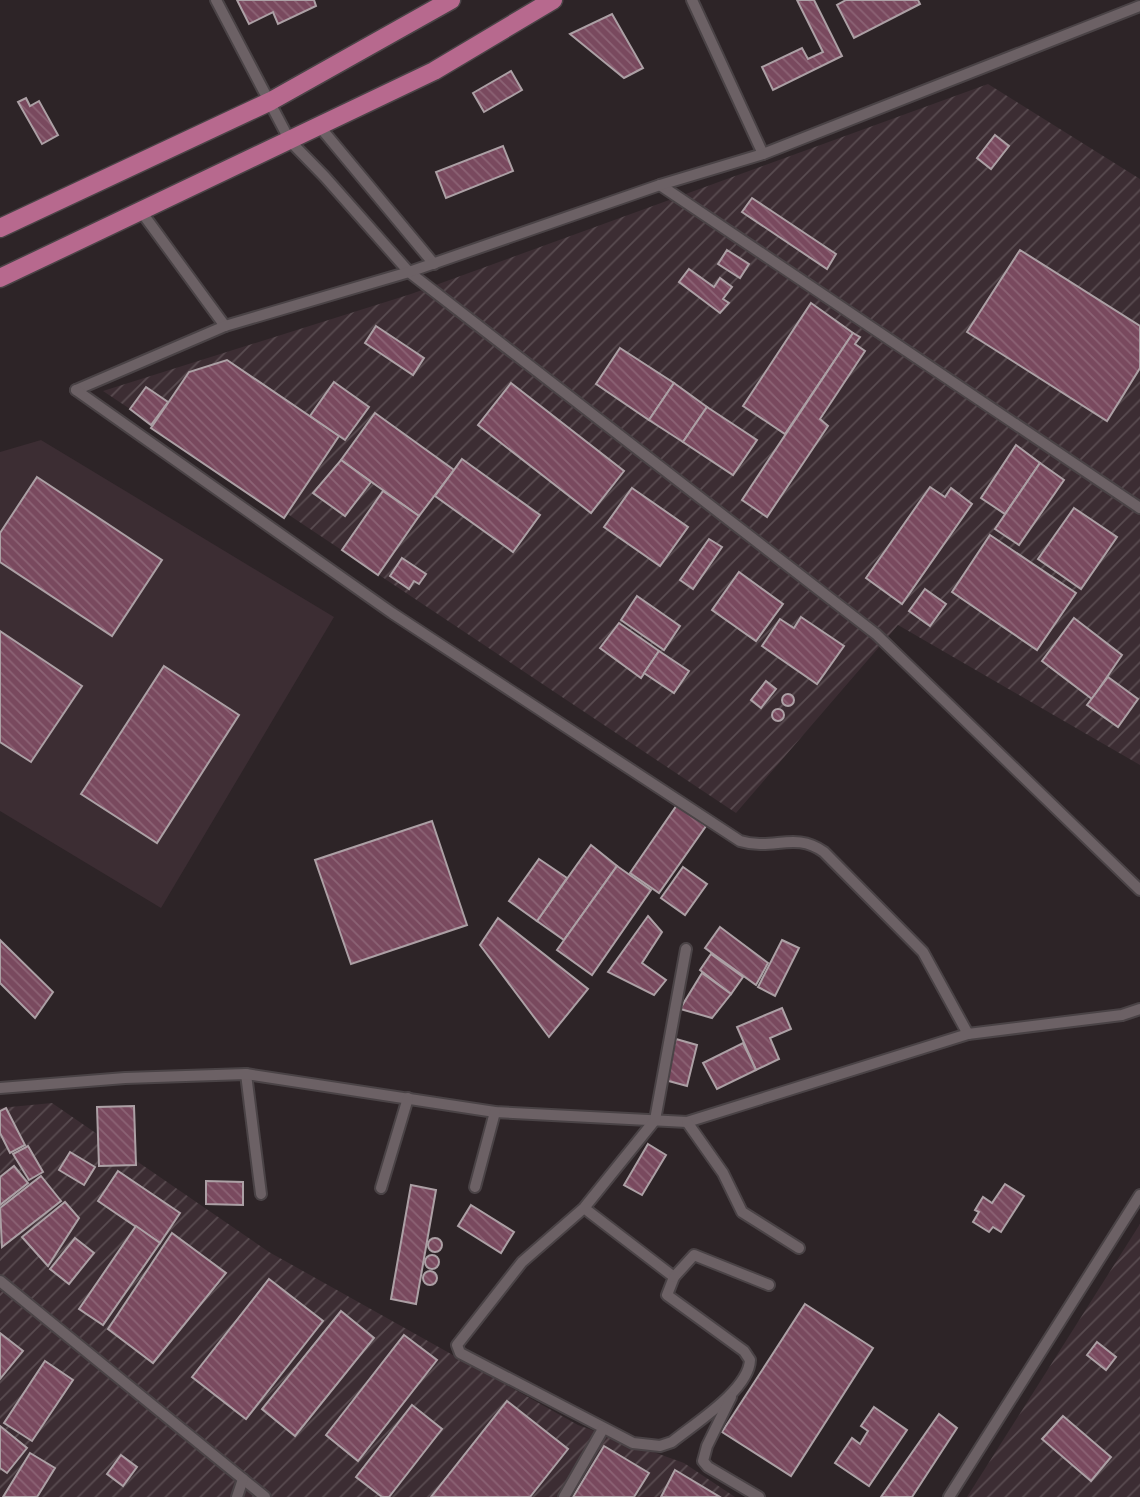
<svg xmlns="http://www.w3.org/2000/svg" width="1140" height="1497" viewBox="0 0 1140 1497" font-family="'Source Sans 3',sans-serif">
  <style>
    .built { fill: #3c2d33 }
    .industrial { fill: url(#industrial-furrows) }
    .building { fill: url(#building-back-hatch); stroke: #aca0a5; stroke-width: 2 }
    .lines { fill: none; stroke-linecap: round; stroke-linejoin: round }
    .street-casing { stroke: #4a4346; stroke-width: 14 }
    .primary-casing { stroke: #4a4346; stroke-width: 21 }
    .street { stroke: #6c6165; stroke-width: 10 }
    .primary { stroke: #b7698e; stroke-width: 18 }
  </style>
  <defs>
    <pattern id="industrial-furrows" width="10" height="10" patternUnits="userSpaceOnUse" patternTransform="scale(1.75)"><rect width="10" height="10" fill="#3c2d33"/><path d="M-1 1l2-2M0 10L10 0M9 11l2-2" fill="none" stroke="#594c51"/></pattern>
    <pattern id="building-back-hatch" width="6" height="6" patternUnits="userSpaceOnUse" patternTransform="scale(1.75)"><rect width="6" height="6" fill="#79495e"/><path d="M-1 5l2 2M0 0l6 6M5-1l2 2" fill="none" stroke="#8c6375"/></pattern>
  </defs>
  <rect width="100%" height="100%" fill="#2d2427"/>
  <polygon class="built" points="41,440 334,617 161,908 0,811 0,452"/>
  <g class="industrial">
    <polygon points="988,84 1140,179 1140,765 898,625 736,813 103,391 411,294"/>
    <polygon points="52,1103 269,1252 578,1425 684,1463 735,1497 0,1497 0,1108"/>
    <polygon points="1140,1224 1140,1497 967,1497"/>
  </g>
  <g class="building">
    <polygon points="237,0 314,0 316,6 278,24 273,12 249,24"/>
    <polygon points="797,0 814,0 842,56 773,90 762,67 802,48 808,59 823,52"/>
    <polygon points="846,0 918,0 920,4 854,38 837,5"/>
    <polygon points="612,14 643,68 624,78 570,34"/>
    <polygon points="511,71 522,90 484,112 473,93"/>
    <polygon points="26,98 30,106 39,101 58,135 42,144 18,102"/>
    <polygon points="995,135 1009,146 991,169 977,158"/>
    <polygon points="503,146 513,171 446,198 436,172"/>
    <polygon points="752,198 836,254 827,269 742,212"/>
    <polygon points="727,250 749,264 740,278 718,264"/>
    <polygon points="1020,250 1140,326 1140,368 1107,421 967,332"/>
    <polygon points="689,269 714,287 720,278 732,287 723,299 729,303 720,313 679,282"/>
    <polygon points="811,303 853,333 785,434 743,406"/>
    <polygon points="376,326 424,358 413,375 365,343"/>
    <polygon points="853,333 860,337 855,344 865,351 820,419 828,426 767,517 742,500"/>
    <polygon points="620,348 674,383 649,420 596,384"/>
    <polygon points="227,360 339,436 284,518 151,428 189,372"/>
    <polygon points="334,382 369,407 345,440 310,416"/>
    <polygon points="511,383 624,471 591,513 478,425"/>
    <polygon points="674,383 707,407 683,442 649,420"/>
    <polygon points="146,387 168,402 151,425 130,409"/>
    <polygon points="707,407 757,440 733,475 683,442"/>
    <polygon points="375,413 454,470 419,516 341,460"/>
    <polygon points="1016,445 1040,463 1005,514 981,498"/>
    <polygon points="462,459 540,515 513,552 435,496"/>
    <polygon points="341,460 371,482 345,516 313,493"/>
    <polygon points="1040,463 1064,480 1019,545 995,529"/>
    <polygon points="37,477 162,560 112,636 0,562 0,533"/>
    <polygon points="930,487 945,497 951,488 972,504 902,604 866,578"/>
    <polygon points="632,488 688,527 660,566 604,527"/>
    <polygon points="383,491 419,516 378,575 342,550"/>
    <polygon points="1074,508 1117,537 1081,589 1038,559"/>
    <polygon points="990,535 1076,593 1037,650 952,592"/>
    <polygon points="709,539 722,547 693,589 680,580"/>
    <polygon points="402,558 426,574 419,584 414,581 409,589 390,576"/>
    <polygon points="739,572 783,604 756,641 712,610"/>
    <polygon points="925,589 946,604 930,626 909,611"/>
    <polygon points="637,596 680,626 664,650 621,620"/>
    <polygon points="801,617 844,646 817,684 762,646 780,619 794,628"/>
    <polygon points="1074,618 1122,655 1092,699 1042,661"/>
    <polygon points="619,623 659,651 641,678 600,648"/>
    <polygon points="0,631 82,686 31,762 0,742"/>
    <polygon points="659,651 689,671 674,693 644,673"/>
    <polygon points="164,666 239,715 157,843 81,794"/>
    <polygon points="1108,677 1138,699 1118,727 1087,705"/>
    <polygon points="766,681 776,689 761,708 751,700"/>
    <circle cx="788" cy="700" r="6"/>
    <circle cx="778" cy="715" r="6"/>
    <polygon points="677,805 706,826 659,893 630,873"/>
    <polygon points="432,821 467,925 351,964 315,860"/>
    <polygon points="591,845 617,866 564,940 537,921"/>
    <polygon points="539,859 567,878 537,921 509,901"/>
    <polygon points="617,866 651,890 592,975 557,950"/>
    <polygon points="683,867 707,884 685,915 661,898"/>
    <polygon points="648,916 662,932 642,963 666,980 654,995 608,972"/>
    <polygon points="498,918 588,989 549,1037 480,945"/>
    <polygon points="720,927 768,963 756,985 705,948"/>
    <polygon points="0,940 53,992 35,1018 0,983"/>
    <polygon points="782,940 799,948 775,996 758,987"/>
    <polygon points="711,954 743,977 731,994 700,970"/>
    <polygon points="702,973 731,994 712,1018 680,1009"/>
    <polygon points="782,1008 791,1029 770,1038 779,1059 756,1070 737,1027"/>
    <polygon points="676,1039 697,1045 687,1086 665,1080"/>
    <polygon points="743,1043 756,1070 717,1089 703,1063"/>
    <polygon points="134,1106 136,1165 99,1166 97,1107"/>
    <polygon points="6,1108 25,1145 10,1153 0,1133 0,1111"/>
    <polygon points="648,1144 666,1155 642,1195 624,1185"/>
    <polygon points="28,1146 43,1172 29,1180 13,1154"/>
    <polygon points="70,1152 95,1167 84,1185 59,1170"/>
    <polygon points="14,1166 28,1183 0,1205 0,1177"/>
    <polygon points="118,1171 180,1213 160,1243 98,1201"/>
    <polygon points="41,1176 61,1201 2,1247 0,1208"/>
    <polygon points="206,1181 243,1182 243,1205 206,1204"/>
    <polygon points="1005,1184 1024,1196 1001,1232 993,1227 989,1232 973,1222 979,1212 975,1210 983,1197 992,1203"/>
    <polygon points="411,1185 436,1190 416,1304 391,1299"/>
    <polygon points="65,1202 79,1218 48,1266 22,1237"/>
    <polygon points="471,1205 514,1232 501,1253 458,1226"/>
    <polygon points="136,1226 160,1243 103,1325 79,1309"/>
    <polygon points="172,1233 226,1273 153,1363 108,1329"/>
    <polygon points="75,1238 94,1253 69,1284 50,1269"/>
    <circle cx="435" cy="1245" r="7"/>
    <circle cx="432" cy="1262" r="7"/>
    <circle cx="430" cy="1278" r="7"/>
    <polygon points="269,1279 323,1321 246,1419 192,1377"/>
    <polygon points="805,1304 873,1348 791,1476 722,1432"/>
    <polygon points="341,1311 374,1338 295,1436 262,1409"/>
    <polygon points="0,1333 23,1351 0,1379"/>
    <polygon points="404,1335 437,1360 358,1461 326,1435"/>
    <polygon points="1097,1342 1116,1357 1106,1370 1087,1355"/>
    <polygon points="45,1361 73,1380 32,1441 4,1423"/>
    <polygon points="507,1401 568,1449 530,1497 431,1497"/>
    <polygon points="412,1405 442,1429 389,1497 382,1497 356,1477"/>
    <polygon points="874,1407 907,1430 869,1486 835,1463 852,1438 860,1444 868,1431 861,1426"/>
    <polygon points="939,1414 957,1428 912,1497 881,1497"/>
    <polygon points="1063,1416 1111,1457 1091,1481 1042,1439"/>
    <polygon points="0,1426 27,1448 7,1473 0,1468"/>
    <polygon points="604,1446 649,1473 634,1497 573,1497"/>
    <polygon points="30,1453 55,1468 37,1497 3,1497"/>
    <polygon points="121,1455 137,1467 123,1486 107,1474"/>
    <polygon points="675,1470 720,1497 661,1497"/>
  </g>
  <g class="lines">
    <defs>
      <g id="street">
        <polyline points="216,0 290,141 325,177 409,272 876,634 1140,890"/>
        <polyline points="692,0 763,154"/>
        <polyline points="320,127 434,264"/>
        <polyline points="660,185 1140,508"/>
        <polyline points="140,210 225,326"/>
        <polyline points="76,390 225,326 409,272 660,185 763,154 1140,6"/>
        <path d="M76 390 392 613 740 841C773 851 795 831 824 852L923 952 968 1034"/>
        <polyline points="246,1074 261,1194"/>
        <polyline points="0,1088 125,1078 246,1074 495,1112 687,1122 968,1034 1122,1015 1140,1009"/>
        <polyline points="687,1122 723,1173 742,1212 799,1248"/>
        <polyline points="475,1187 495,1112"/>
        <polyline points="381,1188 408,1098"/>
        <path d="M584 1208 674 1277 667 1295 744 1351 750 1360C749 1390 694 1424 672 1442L660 1446 633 1443 460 1353 457 1345 522 1262 584 1208 655 1120 686 949"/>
        <polyline points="674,1277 694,1255 769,1285"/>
        <polyline points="0,1281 265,1497"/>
        <polyline points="731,1397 707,1446 703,1461 708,1467 759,1497"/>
        <polyline points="237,1497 243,1479"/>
        <polyline points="564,1497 603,1429"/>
        <polyline points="949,1497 1140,1195"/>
      </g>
      <g id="primary">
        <polyline points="0,228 271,101 451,0"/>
        <polyline points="0,278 434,71 553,0"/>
      </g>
    </defs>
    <use href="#street" class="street-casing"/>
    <use href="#primary" class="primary-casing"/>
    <use href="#street" class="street"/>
    <use href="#primary" class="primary"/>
  </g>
</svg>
